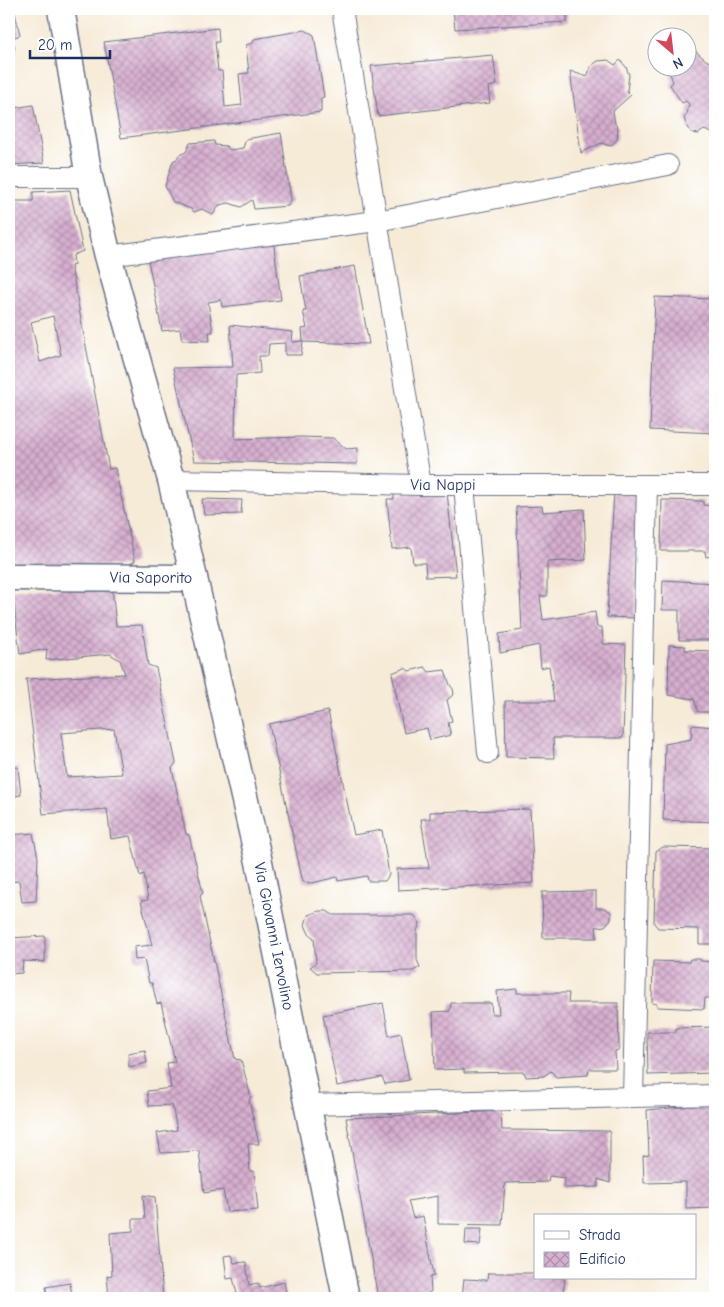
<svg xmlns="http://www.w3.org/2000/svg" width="724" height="1307" viewBox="0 0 724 1307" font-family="'Comic Neue',sans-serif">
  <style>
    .building { fill: url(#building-cross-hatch); fill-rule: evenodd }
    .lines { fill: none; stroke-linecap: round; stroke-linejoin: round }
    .minor-casing { stroke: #687188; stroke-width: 22 }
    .tertiary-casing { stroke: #687188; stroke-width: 29 }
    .minor { stroke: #fff; stroke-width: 20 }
    .tertiary { stroke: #fff; stroke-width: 26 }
    .labels { text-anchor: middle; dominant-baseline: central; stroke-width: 4; stroke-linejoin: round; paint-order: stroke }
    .street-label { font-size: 16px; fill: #1b2f5e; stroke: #fff }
  </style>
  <defs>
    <pattern id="building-cross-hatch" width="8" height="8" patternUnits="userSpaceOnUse" patternTransform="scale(1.25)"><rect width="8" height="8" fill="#d7afcf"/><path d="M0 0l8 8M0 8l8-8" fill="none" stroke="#ae8fab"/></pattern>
  </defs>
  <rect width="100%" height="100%" fill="#fff"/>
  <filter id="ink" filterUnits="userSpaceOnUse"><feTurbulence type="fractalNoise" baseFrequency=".02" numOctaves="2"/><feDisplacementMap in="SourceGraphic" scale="10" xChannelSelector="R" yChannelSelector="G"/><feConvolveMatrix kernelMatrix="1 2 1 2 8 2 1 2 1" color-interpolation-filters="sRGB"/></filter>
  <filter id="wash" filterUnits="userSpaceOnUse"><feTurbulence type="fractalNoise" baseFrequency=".0096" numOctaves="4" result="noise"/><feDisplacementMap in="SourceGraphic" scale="20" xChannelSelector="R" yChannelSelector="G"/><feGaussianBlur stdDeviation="1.12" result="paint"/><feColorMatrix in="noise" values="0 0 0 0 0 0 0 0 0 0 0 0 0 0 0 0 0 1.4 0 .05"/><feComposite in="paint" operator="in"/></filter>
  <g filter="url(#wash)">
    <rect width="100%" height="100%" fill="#f6ebd7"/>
    <g id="blocks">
      <g class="building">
        <polygon points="9,9 14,9 20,35 10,39 13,41 15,47 13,53 9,57"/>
        <polygon points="453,9 567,9 567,22 455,29"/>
        <polygon points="218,28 219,42 215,42 218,71 222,71 225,107 242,105 239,74 249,73 246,45 253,43 254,39 305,30 314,35 324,97 321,98 321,112 121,138 104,42"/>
        <polygon points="694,50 707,61 715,62 715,134 704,130 698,134 693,133 688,129 684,118 687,114 689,104 686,101 682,103 670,85 673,82 668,68 686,68 686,51"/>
        <polygon points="493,55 497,85 488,87 490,103 378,116 371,66"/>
        <polygon points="608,60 615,65 620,60 626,67 629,75 627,91 631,95 613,111 615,124 618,127 617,140 610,146 601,143 581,153 570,71 587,77 591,66 598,61"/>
        <polygon points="9,67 16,92 11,93 14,108 33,105 44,163 9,165"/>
        <polygon points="281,133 291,200 288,206 254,209 252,200 241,207 229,203 219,205 213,215 202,209 194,212 191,209 173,202 165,186 173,161 177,159 179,155 186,152 190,143 214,141 215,145 226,146 230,150 243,148 246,139"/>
        <path d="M70 190 83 251 73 255 74 265 71 266 109 469 115 468 135 561 127 566 9 564V201H33V192ZM53 316 61 355 40 362 31 322Z"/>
        <polygon points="273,239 281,300 222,307 221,300 208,302 213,332 209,332 210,341 182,340 180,329 162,331 148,260"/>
        <polygon points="355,266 369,344 303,342 301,355 285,355 285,343 269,344 268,356 259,356 260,373 236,375 235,439 301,437 333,438 346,449 358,448 357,464 194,461 173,368 233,367 230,325 293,332 292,342 303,341 302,329 307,328 303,311 306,311 300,276"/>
        <polygon points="655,297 715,299 715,433 650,430"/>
        <polygon points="614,491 638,491 635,618 607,617"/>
        <polygon points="447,492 456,576 426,577 425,563 413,563 411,547 392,549 387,499 394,499 394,494"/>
        <polygon points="202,499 242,500 241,514 204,515"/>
        <polygon points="662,500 703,501 703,505 715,506 715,555 706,557 705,551 661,551"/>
        <polygon points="542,506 543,512 584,509 586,560 547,562 547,596 540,596 543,620 595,612 597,627 602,627 603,644 626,645 623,738 553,738 554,758 506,757 505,701 554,701 549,666 541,668 539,645 500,653 499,634 522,630 516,507"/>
        <polygon points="663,580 715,583 715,640 679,640 679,610 662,610"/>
        <path d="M112 587 116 626 142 625 148 665 156 668 176 763 172 768 186 834 189 835 203 893 200 896 235 1059 241 1060 251 1097 249 1100 259 1144H248L250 1171H254L258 1210 227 1212 223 1190 204 1193 199 1151 161 1153 157 1133 177 1130 172 1105 149 1106 147 1091 171 1088 167 1063 175 1062 161 1003 157 1004 152 983H149L144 959 135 960 134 947 152 945 141 901 148 900 144 874 140 876 130 836 111 839 107 809 43 814 26 679 125 674 120 660 110 654 46 660 47 649 20 654 12 589ZM114 729 122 774 67 777 61 733Z"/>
        <polygon points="669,645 685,646 685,650 715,651 715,712 698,712 694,699 668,695"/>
        <polygon points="425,667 429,672 445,670 450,685 453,689 454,694 447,700 452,721 448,723 451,735 430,740 427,728 404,733 392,673 405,668 409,671"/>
        <polygon points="328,711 354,835 382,830 389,875 385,881 368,881 367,876 338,881 337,877 312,883 303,882 301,874 269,724"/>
        <polygon points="692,725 715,727 715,822 663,820 665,744 691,739"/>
        <polygon points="18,767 21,795 9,797 9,768"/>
        <polygon points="530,809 534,883 398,890 397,869 429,868 421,819 430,819 430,812"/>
        <polygon points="33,833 38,858 36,901 22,902 19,881 9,882 9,835"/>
        <polygon points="663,847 715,848 715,944 699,944 699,929 658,928 654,923 656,851"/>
        <polygon points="596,891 596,908 605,908 611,912 611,919 605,926 596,927 597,938 543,938 542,892"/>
        <polygon points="319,911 327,911 333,915 414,915 420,923 417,931 417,960 420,967 413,971 317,973 310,967 316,963 314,938 309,934 305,925 308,915"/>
        <polygon points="45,936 45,962 23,961 22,973 9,974 9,938"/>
        <polygon points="690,959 700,959 701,961 715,962 715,998 705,998 704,1009 657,1007 657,1004 652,1003 653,961 689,962"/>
        <polygon points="517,989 517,993 569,993 568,1003 618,1003 619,1050 615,1051 616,1069 589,1069 588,1075 556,1077 551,1071 544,1076 526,1077 524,1072 464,1073 464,1069 435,1070 433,1012 450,1011 451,1003 491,1003 492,1014 499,1014 497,991"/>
        <polygon points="383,1003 389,1036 401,1033 409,1080 385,1084 382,1077 337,1086 323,1015"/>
        <polygon points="715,1027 714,1073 648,1075 647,1032 676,1032 676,1028"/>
        <polygon points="145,1050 147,1063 129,1067 128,1053"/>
        <polygon points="715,1104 715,1208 686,1209 686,1182 644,1183 643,1156 649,1155 647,1110"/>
        <polygon points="501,1111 502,1130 610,1131 610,1183 598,1179 598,1187 564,1188 565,1178 549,1176 548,1182 505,1183 502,1225 438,1224 438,1196 408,1201 413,1218 423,1216 434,1276 430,1277 431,1291 428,1294 428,1298 378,1298 346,1118"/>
        <polygon points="143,1195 155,1197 163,1298 109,1298 107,1276 112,1275 110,1233 133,1231 133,1219 145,1219"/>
        <polygon points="466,1229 482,1229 480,1245 465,1244"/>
        <polygon points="231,1255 234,1263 246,1262 249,1285 258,1283 260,1288 284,1282 287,1298 238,1298 233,1278 227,1279 224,1256"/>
        <polygon points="488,1273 535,1273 535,1278 565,1278 563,1293 517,1297 518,1298 462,1298 464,1279 487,1280"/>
        <polygon points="70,1283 72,1295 47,1298 46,1287"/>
      </g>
    </g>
  </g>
  <g filter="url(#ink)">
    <use href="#blocks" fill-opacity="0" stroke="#687188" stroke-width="1"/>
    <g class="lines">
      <defs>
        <g id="minor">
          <polyline points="342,9 421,485"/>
          <polyline points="9,177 89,177"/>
          <polyline points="108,256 377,221 668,165"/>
          <path id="s1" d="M171 480 421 485H715"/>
          <polyline points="464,485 488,753"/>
          <polyline points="633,1097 647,485"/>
          <polyline points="308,1105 715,1095"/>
        </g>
        <g id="tertiary">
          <path id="s2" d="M61 9 89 177 108 256 171 480 194 578 259 862 346 1298"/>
          <path id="s3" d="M9 577 194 578"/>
        </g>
      </defs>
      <use href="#minor" class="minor-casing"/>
      <use href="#tertiary" class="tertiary-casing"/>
      <use href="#minor" class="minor"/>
      <use href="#tertiary" class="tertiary"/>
    </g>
  </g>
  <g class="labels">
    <g class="street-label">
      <text stroke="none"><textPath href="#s1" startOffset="272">Via Nappi</textPath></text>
      <text stroke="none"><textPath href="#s3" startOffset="142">Via Saporito</textPath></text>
      <text stroke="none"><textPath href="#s2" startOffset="952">Via Giovanni Iervolino</textPath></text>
    </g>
  </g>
  <rect width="724" height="1307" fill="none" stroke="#fff" stroke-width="30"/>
  <rect x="534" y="1214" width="162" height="65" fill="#ffffff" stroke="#a4acbf"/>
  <rect x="544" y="1231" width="25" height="8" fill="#ffffff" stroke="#a4acbf"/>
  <text x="579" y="1240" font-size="15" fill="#1b2f5e">Strada</text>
  <rect x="544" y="1252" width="25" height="15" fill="url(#building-cross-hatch)" stroke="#a4acbf"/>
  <text x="579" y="1264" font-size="15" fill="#1b2f5e">Edificio</text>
  <g transform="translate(672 52) rotate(152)"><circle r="24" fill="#ffffff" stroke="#a4acbf"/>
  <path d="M0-4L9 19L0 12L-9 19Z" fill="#d1495b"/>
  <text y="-8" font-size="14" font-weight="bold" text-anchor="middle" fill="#1b2f5e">N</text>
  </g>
  <path d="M30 50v8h80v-8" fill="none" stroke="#1b2f5e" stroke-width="2.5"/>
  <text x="38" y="50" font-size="15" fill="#1b2f5e" stroke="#ffffff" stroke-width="4" paint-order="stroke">20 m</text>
</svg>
